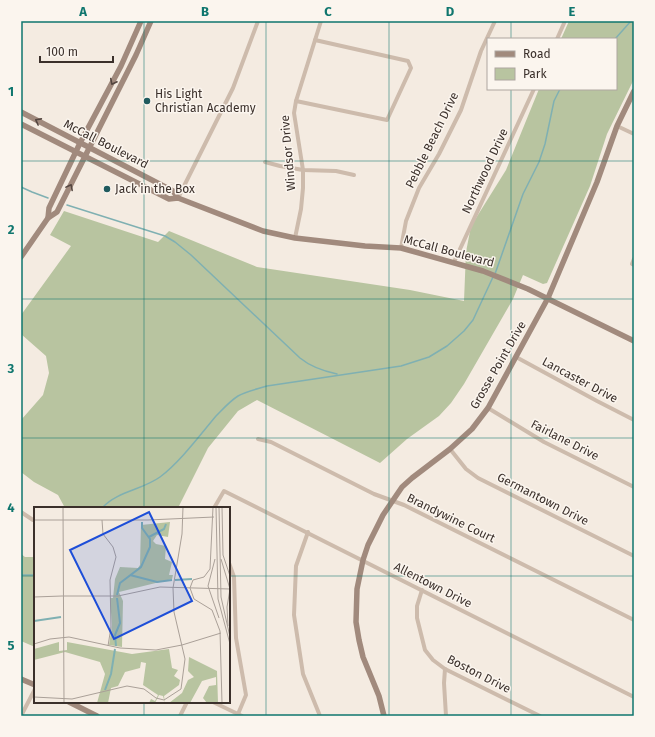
<svg xmlns="http://www.w3.org/2000/svg" width="655" height="737" viewBox="0 0 655 737" font-family="'Fira Sans',sans-serif">
  <style>
    .green { fill: #b8c4a0 }
    .lines { fill: none; stroke-linecap: round; stroke-linejoin: round }
    .stream { stroke: #7fb0b2; stroke-width: 1.5 }
    .street { stroke: #cdbbac; stroke-width: 4 }
    .secondary { stroke: #a18a7d; stroke-width: 5.5 }
    .oneway { stroke: #544640 }
    .grid { fill: none; stroke: #0f766e; stroke-width: 1; stroke-opacity: 0.55 }
    .poi-dot { fill: #1f5a5e; stroke: #fbf5ee; stroke-width: 1.5 }
    .labels { text-anchor: middle; dominant-baseline: central; stroke-width: 3; stroke-linejoin: round; paint-order: stroke }
    .poi-label { font-size: 12px; fill: #3b302b; stroke: #fbf5ee; text-anchor: start }
    .street-label { font-size: 12px; fill: #3b302b; stroke: #fbf5ee }
    .inset-river { fill: none; stroke: #7fb0b2; stroke-width: 2 }
    .inset-road { fill: none; stroke: #aaa098; stroke-width: 1 }
    .view { fill: #1d4ed8; fill-opacity: 0.15; stroke: #1d4ed8; stroke-width: 2 }
    .inset-edge { fill: none; stroke: #3b302b; stroke-width: 2 }
    .neatline { fill: none; stroke: #0f766e; stroke-width: 1.5 }
    .grid-label { font-size: 13px; text-anchor: middle; font-weight: bold; fill: #0f766e }
  </style>
  <rect width="100%" height="100%" fill="#f4ebe1"/>
  <g class="green">
    <polygon points="569,21 634,21 634,79 607,134 590,186 547,283 543,284 523,275 513,299 464,384 451,403 439,416 407,439 380,463 257,400 238,411 208,448 178,508 65,508 58,495 34,482 21,472 21,420 43,395 49,373 46,356 21,334 21,315 71,246 50,235 64,211 158,242 169,231 257,267 410,290 464,301 466,252 471,226 506,170 539,89 616,89 616,39 561,39"/>
    <polygon points="21,554 25,557 35,557 35,647 21,641"/>
  </g>
  <g class="lines">
    <g class="stream">
      <polyline points="615,39 631,21"/>
      <polyline points="21,187 32,192 48,198"/>
      <path d="M67 205 165 236 175 242 191 255 300 358C311 367 323 371 337 374"/>
      <polyline points="495,274 523,194 539,162 545,144 554,101 560,89"/>
      <path d="M102 508C118 491 142 490 160 477 180 462 200 435 216 416 223 409 230 401 238 396 247 391 258 389 267 386L401 366 429 357 447 346 464 331 473 320 493 277"/>
      <polyline points="21,575 35,575"/>
    </g>
    <g class="street">
      <polyline points="557,39 565,21"/>
      <polyline points="296,101 387,120 411,68 408,61 315,40"/>
      <polyline points="617,126 634,134"/>
      <polyline points="265,162 280,166 303,170 336,171 354,175"/>
      <polyline points="178,198 233,88 258,21"/>
      <polyline points="295,238 301,209 303,188 303,170 294,113 296,101 321,21"/>
      <polyline points="401,248 406,221 419,188 439,154 461,110 481,51 495,21"/>
      <polyline points="634,259 632,264 634,265"/>
      <polyline points="454,262 534,89"/>
      <polyline points="516,357 597,401 634,420"/>
      <polyline points="488,408 544,442 634,487"/>
      <polyline points="258,439 271,442 374,494 404,505 634,620"/>
      <polyline points="450,449 466,469 478,478 634,556"/>
      <polyline points="214,508 224,491 634,697"/>
      <polyline points="21,512 33,520"/>
      <polyline points="308,532 296,566 294,615 303,674 320,716"/>
      <polyline points="229,563 234,577 236,638 246,695 238,714"/>
      <polyline points="422,590 417,606 417,618 425,650 433,660 445,669 540,716"/>
      <polyline points="445,669 444,683 446,716"/>
      <polyline points="213,702 242,716"/>
      <polyline points="21,716 35,689"/>
      <polyline points="180,716 187,702"/>
    </g>
    <g class="secondary">
      <polyline points="21,112 173,191 178,198"/>
      <polyline points="21,124 169,199 178,198 263,231 295,238 365,246 401,248 483,271 528,289 634,341"/>
      <polyline points="48,218 49,208 80,143 121,66 141,21"/>
      <polyline points="21,257 48,218 57,212 136,55 151,21"/>
      <polyline points="21,679 35,685"/>
      <polyline points="69,702 97,716"/>
      <polyline points="384,716 379,696 363,657 359,640 356,622 357,589 363,560 368,545 383,515 402,487 412,478 450,449 472,429 488,408 548,298 597,182 617,126 634,91"/>
    </g>
  </g>
  <defs><path id="oneway-chevron" d="M-2-3.5L2.5 0L-2 3.5" fill="none" stroke-width="1.6" stroke-linecap="round" stroke-linejoin="round"/></defs>
  <g class="oneway">
    <use href="#oneway-chevron" transform="translate(113 82) rotate(117)"/>
    <use href="#oneway-chevron" transform="translate(38 121) rotate(-152)"/>
    <use href="#oneway-chevron" transform="translate(70 187) rotate(-62)"/>
  </g>
  <path class="grid" d="M144 21V508M266 21V716M389 21V716M511 21V39M511 89V716M21 161H634M21 299H634M21 438H634M21 576H35M229 576H634M144 702V716"/>
  <g class="poi-dot">
    <circle cx="147" cy="101" r="4"/>
    <circle cx="107" cy="189" r="4"/>
  </g>
  <g class="labels">
    <g class="poi-label">
      <text x="155" y="94">His Light<tspan x="155" dy="14">Christian Academy</tspan></text>
      <text x="115" y="189">Jack in the Box</text>
    </g>
    <g class="street-label">
      <text transform="translate(432 140) rotate(-64)">Pebble Beach Drive</text>
      <text transform="translate(106 144) rotate(27)">McCall Boulevard</text>
      <text transform="translate(288 153) rotate(-95)">Windsor Drive</text>
      <text transform="translate(485 171) rotate(-65)">Northwood Drive</text>
      <text transform="translate(449 251) rotate(15)">McCall Boulevard</text>
      <text transform="translate(498 365) rotate(-60)">Grosse Point Drive</text>
      <text transform="translate(580 380) rotate(28)">Lancaster Drive</text>
      <text transform="translate(565 440) rotate(27)">Fairlane Drive</text>
      <text transform="translate(543 499) rotate(27)">Germantown Drive</text>
      <text transform="translate(451 518) rotate(26)">Brandywine Court</text>
      <text transform="translate(433 585) rotate(27)">Allentown Drive</text>
      <text transform="translate(479 674) rotate(27)">Boston Drive</text>
    </g>
  </g>
  <g transform="translate(34 507)">
    <rect width="196" height="196" fill="#f4ebe1"/>
    <path d="M136 15 134 30 123 28 119 34 122 37 132 39 131 52 138 55 135 68H139L138 72 85 85 89 94 88 140 75 138 78 119 76 91H79L81 72 86 60 104 61 106 58 107 18ZM25 135V144L33 143V135L98 147 135 142 138 161 144 163 140 169 146 173 145 178 130 189 131 196 129 189 125 188 121 196H115L117 192 121 194 124 188 109 178 112 156 107 155 106 161 91 165 84 179 77 181 74 196H63L71 167 66 155 31 145 0 153V142ZM155 150 183 164 184 196H173L169 191 175 179 182 178V170L168 174 156 196H135L148 186 154 173 160 170 154 164Z" fill="#b8c4a0"/>
    <path class="inset-river" d="M115 30 130 22 132 17M96 68 123 75 138 73M141 73 158 72M83 88 86 76 107 60 116 40V32L108 21V15M0 114 27 110M82 139 81 128 86 116 83 91M71 183 77 167 81 142"/>
    <path class="inset-road" d="M29 0 30 196M179 0 176 62 170 70 159 73 156 81 160 92 178 103 186 124 188 196M182 0 184 92 196 137M185 0 187 90 196 130M188 0 189 48 196 69M0 13H114L180 10M68 13 69 27 79 40 82 50 76 73 77 120 74 139M181 52 174 79 185 111M187 52 196 82 193 100 194 119M28 89H84L126 80 196 82M0 90 28 89M0 137 16 132 35 130 86 141 122 143 148 138 187 126M0 190 38 192 93 179 110 182 122 191 130 193 147 182 151 152 140 105 139 81 148 27 149 0"/>
    <path class="view" d="M115 5 158 94 80 132 36 43Z"/>
    <rect width="196" height="196" class="inset-edge"/>
  </g>
  <rect width="655" height="737" fill="none" stroke="#fbf5ee" stroke-width="44"/>
  <rect x="487" y="38" width="130" height="52" fill="#fbf5ee" stroke="#aea6a0"/>
  <rect x="495" y="51" width="20" height="6" fill="#a18a7d" stroke="#aea6a0"/>
  <text x="523" y="58" font-size="12" fill="#3b302b">Road</text>
  <rect x="495" y="68" width="20" height="12" fill="#b8c4a0" stroke="#aea6a0"/>
  <text x="523" y="78" font-size="12" fill="#3b302b">Park</text>
  <path d="M40 56v6h73v-6" fill="none" stroke="#3b302b" stroke-width="2"/>
  <text x="46" y="56" font-size="12" fill="#3b302b" stroke="#fbf5ee" stroke-width="3" paint-order="stroke">100 m</text>
  <rect x="22" y="22" width="611" height="693" class="neatline"/>
  <g class="grid-label">
    <text x="83" y="16">A</text>
    <text x="205" y="16">B</text>
    <text x="328" y="16">C</text>
    <text x="450" y="16">D</text>
    <text x="572" y="16">E</text>
    <text x="11" y="96">1</text>
    <text x="11" y="234">2</text>
    <text x="11" y="373">3</text>
    <text x="11" y="512">4</text>
    <text x="11" y="650">5</text>
  </g>
</svg>
